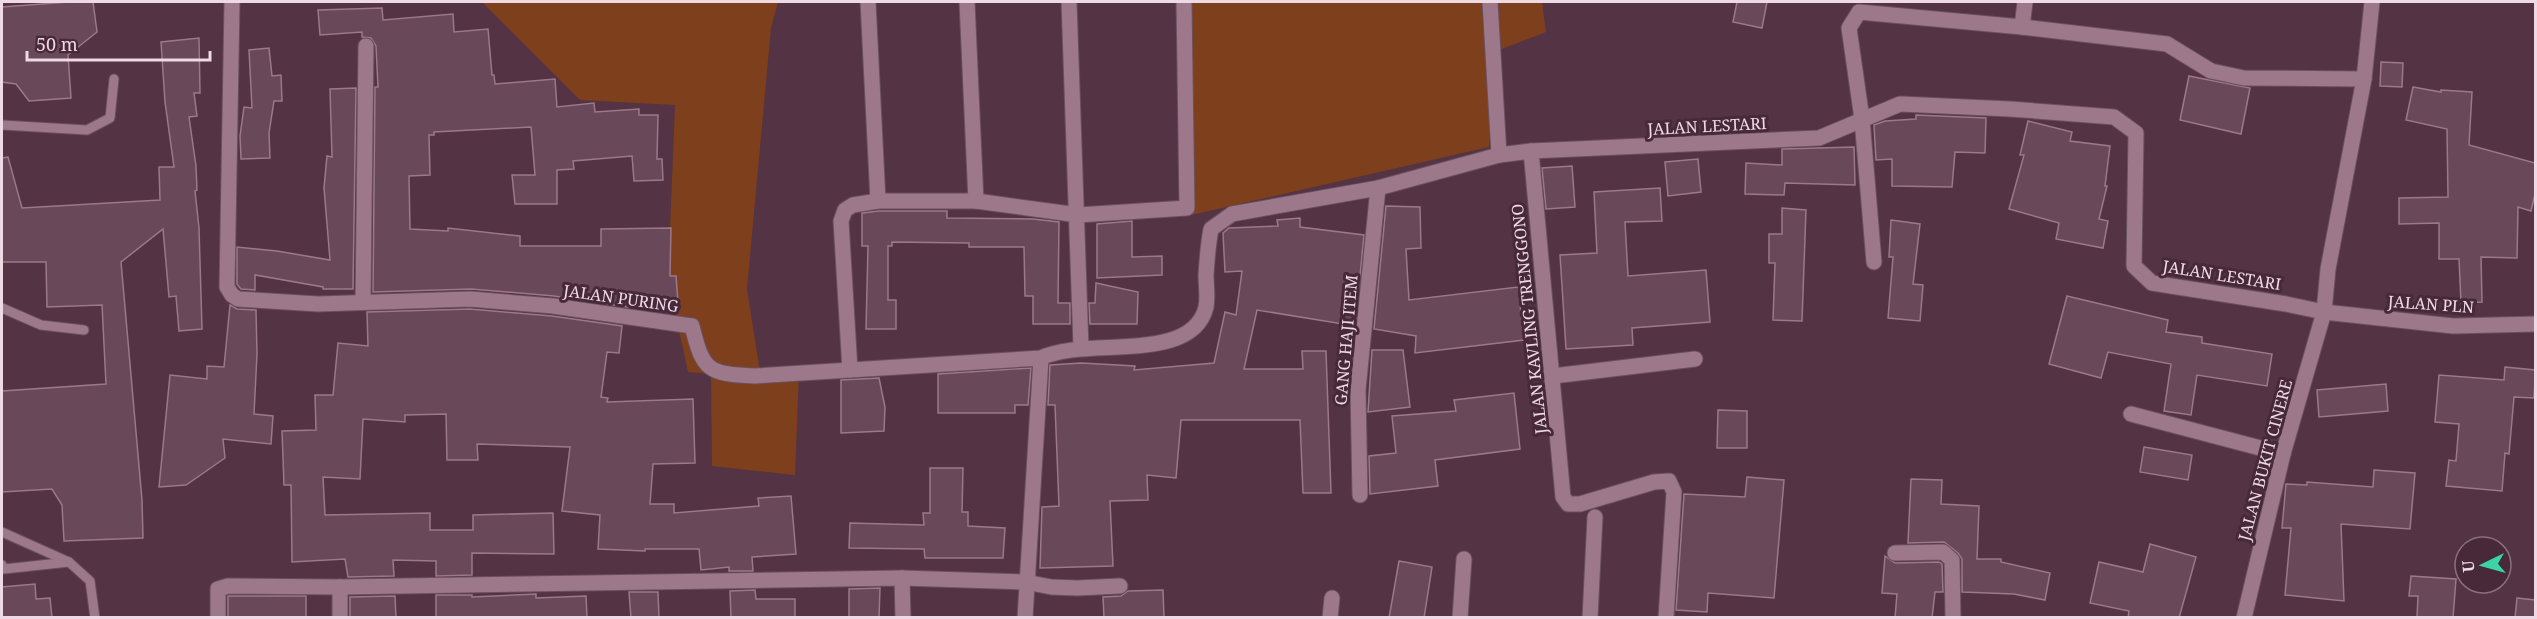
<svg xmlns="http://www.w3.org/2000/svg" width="2537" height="619" viewBox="0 0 2537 619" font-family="'Noto Serif',serif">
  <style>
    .green { fill: #7e3f1c }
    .building { fill: #694859; stroke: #9c788a; stroke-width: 1.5 }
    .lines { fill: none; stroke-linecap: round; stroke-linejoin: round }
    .service-casing { stroke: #6a505e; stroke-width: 11 }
    .minor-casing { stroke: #6a505e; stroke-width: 17 }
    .tertiary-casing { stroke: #6a505e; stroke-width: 17 }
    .service { stroke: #9c788a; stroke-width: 9 }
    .minor { stroke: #9c788a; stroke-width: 15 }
    .tertiary { stroke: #9c788a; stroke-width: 15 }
    .labels { text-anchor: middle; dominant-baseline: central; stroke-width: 6; stroke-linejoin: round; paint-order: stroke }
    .street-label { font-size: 16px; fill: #eedae4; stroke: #472939 }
  </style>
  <rect width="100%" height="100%" fill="#533344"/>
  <g class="green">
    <polygon points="482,2 778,2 771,28 747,289 760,372 799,370 795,475 712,466 711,374 688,372 668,280 675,105 580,100"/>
    <polygon points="1185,2 1542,2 1546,32 1491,53 1489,147 1187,216"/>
  </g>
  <g class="building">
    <polygon points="69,2 93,2 97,32 68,55 71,98 29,101 16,84 2,82 2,7"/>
    <polygon points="1737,2 1767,2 1762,28 1733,22"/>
    <polygon points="382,8 383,20 453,14 454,32 488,29 492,75 494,75 495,84 555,79 557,107 594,103 595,112 639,109 639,115 658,115 657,159 662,159 663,180 634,181 632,156 573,161 574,169 557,170 557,204 515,204 512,175 535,175 531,127 434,132 434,135 429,135 430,175 409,176 410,229 448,231 448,228 520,236 520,246 601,246 601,229 671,228 670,276 676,276 678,302 627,307 554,296 471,289 373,292 375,87 378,87 376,46 371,38 362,37 362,32 320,35 318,10"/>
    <polygon points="199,38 200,93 194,93 197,116 189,117 196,166 197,190 195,191 199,228 202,329 179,331 176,296 169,297 163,229 121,262 142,500 143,538 64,541 62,505 52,489 2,492 2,391 106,384 102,305 47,307 46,262 2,262 2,158 8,157 22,208 160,200 159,167 174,167 165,102 161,42"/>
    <polygon points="269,48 272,76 281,75 282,101 274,101 269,133 270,158 241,159 240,136 244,107 252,108 249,50"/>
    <polygon points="2381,62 2403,63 2402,87 2380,86"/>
    <polygon points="2189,76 2250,88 2241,134 2180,120"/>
    <polygon points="2413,87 2441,92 2441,90 2472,92 2469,145 2535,163 2535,194 2531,211 2518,207 2517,258 2481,257 2482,302 2461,303 2459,259 2439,259 2439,223 2399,224 2399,198 2448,197 2447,129 2406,120"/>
    <polygon points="356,88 353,289 323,289 323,287 255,275 255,290 241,289 237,284 237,247 277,251 330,260 324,188 327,156 332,157 330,89"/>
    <polygon points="1916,115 1986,118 1985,153 1955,152 1952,187 1892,186 1892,159 1876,160 1874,125 1885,121 1916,119"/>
    <polygon points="2028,121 2072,132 2070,141 2110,146 2105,186 2107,186 2099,219 2108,221 2103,248 2056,239 2059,223 2009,209 2024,155 2020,155"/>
    <polygon points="1854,147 1855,185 1785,183 1784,195 1745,194 1746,163 1782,165 1782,149"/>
    <polygon points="1698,159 1701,192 1668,196 1665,162"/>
    <polygon points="1572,166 1575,207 1546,209 1542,168"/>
    <polygon points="1660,188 1662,221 1625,222 1628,276 1706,270 1710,322 1632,328 1633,345 1566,349 1560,255 1597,253 1594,192"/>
    <polygon points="1386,206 1420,207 1421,248 1406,249 1409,300 1518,287 1524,340 1415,353 1416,336 1374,329"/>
    <polygon points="1782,208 1806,210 1802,321 1773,320 1775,263 1769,263 1769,234 1782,234"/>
    <polygon points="879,211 947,211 947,218 1033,219 1059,222 1058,303 1070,303 1070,324 1033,324 1033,296 1025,296 1024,247 969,247 969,243 892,242 892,246 888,246 888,300 896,300 896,329 866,329 868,246 862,246 862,213"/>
    <polygon points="1300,218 1300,227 1364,235 1355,326 1257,310 1244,369 1303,369 1302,351 1326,351 1331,493 1303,493 1300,420 1181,420 1176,478 1147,475 1148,500 1110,501 1113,566 1040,568 1042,507 1059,506 1055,405 1048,405 1050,365 1081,363 1135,366 1134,370 1214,363 1225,312 1236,315 1242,271 1225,272 1223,233 1229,228 1278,226 1277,220"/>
    <polygon points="1891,220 1920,224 1913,284 1923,285 1920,321 1888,318 1893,257 1889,257"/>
    <polygon points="1132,221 1132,257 1162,256 1162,275 1097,278 1097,224"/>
    <polygon points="1096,283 1138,292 1137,324 1090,324 1089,303 1095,303"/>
    <polygon points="2067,296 2168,320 2166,332 2202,337 2202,343 2272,354 2267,386 2197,375 2191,415 2164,411 2171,364 2108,352 2101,378 2049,364"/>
    <polygon points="230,305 237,309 256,310 257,354 254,414 273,416 271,444 223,439 225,458 186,485 159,487 170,375 207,379 207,366 224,367"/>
    <polygon points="470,309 552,316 622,326 619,353 607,352 601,397 608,398 607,402 693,399 695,463 653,464 650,504 674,504 674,513 759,506 758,498 791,496 796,554 752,557 753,571 729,571 729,567 701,570 699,549 645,549 645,551 598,549 600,515 562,511 570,447 477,444 478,460 447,460 446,414 405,415 405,422 363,419 360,479 323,477 325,515 430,513 430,530 473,530 473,515 553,513 554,554 472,553 472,575 436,576 436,561 393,560 394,576 348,577 345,559 292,562 291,485 284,485 282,431 316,430 315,395 333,395 338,343 368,346 367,312"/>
    <polygon points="1372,350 1403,350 1410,407 1368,412"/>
    <polygon points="2505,367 2535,370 2535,378 2534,398 2514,397 2509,454 2505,453 2502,491 2446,486 2449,460 2456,461 2459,424 2435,422 2439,375 2504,380"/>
    <polygon points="1031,368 1028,405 1015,405 1015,413 938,413 938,374"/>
    <polygon points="879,378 885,407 884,431 841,433 841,380"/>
    <polygon points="2386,384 2388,411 2319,417 2317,390"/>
    <polygon points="1514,393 1520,449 1435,460 1438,486 1370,494 1369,456 1396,453 1392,416 1456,411 1454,400"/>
    <polygon points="1718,410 1747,411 1747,448 1717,448"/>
    <polygon points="2144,447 2192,455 2188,480 2140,472"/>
    <polygon points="930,468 963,468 962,512 968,512 968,526 1005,528 1003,558 925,558 924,549 849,548 850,523 924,525 923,513 930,513"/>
    <polygon points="2374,470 2415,473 2410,529 2341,524 2344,601 2285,595 2291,528 2282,528 2286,484 2307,485 2307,482 2373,487"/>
    <polygon points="1747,477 1784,480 1774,598 1708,593 1707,612 1676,610 1684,494 1745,497"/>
    <polygon points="1911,479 1942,480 1941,504 1979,506 1977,559 2001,559 2001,562 2050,573 2045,600 2014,594 1962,592 1962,559 1958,553 1944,542 1908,543"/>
    <polygon points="2150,544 2196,557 2179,618 2128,618 2129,611 2090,603 2099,562 2143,572"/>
    <polygon points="1885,556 1895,563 1939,562 1942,564 1943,592 1935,592 1932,618 1895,618 1897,594 1882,593"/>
    <polygon points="1399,561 1432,567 1424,618 1389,618"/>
    <polygon points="2411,576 2456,579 2453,618 2417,618 2418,596 2409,596"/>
    <polygon points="35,584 36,599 50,598 52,618 2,618 2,587"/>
    <polygon points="880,588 879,618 849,618 849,589"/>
    <polygon points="755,590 756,599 795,599 795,618 731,618 730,591"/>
    <polygon points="1163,590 1164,618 1104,618 1103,597 1121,596 1128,591"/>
    <polygon points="629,592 658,592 659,618 631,618"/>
    <polygon points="536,594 536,598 586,596 587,618 436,618 436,595 472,595 472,597"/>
    <rect x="228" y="596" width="78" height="22"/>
    <polygon points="395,596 396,618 350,618 350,597"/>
    <polygon points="2517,598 2535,600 2535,618 2515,618"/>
  </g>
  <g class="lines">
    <defs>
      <g id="service">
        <polyline points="2,125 87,130 110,118 114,79"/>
        <polyline points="2,308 41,325 84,330"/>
        <polyline points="2,532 69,562 90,581 95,618"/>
        <polyline points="2,565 4,569 69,562"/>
      </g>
      <g id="minor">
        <path d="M232 2 227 287 232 295 238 299 318 304 470 299 553 306 692 326C703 371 708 374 755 376L1041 358C1086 336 1192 365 1206 307 1208 297 1206 285 1206 275 1207 259 1208 245 1211 229L1232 214 1378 188 1499 155 1531 151 1819 138 1900 104 2010 109 2114 117 2136 133 2134 266 2152 283 2286 304 2324 312 2328 269 2364 79 2372 2"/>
        <polyline points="868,2 878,201"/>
        <polyline points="967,2 976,201"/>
        <polyline points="1069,2 1081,347"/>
        <polyline points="1490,2 1499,155"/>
        <polyline points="2022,27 2025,2"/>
        <polyline points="1531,151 1563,497 1568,504 1580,504 1654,482 1669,481 1674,492 1666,618"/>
        <polyline points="1874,262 1862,119 1849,28 1859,12 2022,27 2167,44 2211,71 2244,78 2364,79"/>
        <polyline points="363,302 366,46"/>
        <polyline points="850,370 841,221 845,210 853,205 878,201 976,201 1078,215 1187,208 1184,2"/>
        <polyline points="1553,376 1695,359"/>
        <polyline points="2131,414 2283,454"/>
        <polyline points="1360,495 1358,390 1378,188"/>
        <polyline points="1895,553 1943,552 1952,560 1953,618"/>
        <polyline points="902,578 903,618"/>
        <polyline points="340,587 340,618"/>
        <polyline points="218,618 218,589 228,586 340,587 902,578 1026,582 1051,587 1077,588 1120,586"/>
        <polyline points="1025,618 1041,358"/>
        <polyline points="1330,618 1332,598"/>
        <polyline points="1460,618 1464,559"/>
        <polyline points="1590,618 1595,517"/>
      </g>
      <polyline id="tertiary" points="2244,618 2283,454 2324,312 2453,326 2536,324"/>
    </defs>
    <use href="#service" class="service-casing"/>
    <use href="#minor" class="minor-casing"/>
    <use href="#tertiary" class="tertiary-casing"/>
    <use href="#service" class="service"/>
    <use href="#minor" class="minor"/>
    <use href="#tertiary" class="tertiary"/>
  </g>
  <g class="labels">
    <g class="street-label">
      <text transform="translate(1707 126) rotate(-3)">JALAN LESTARI</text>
      <text transform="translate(2222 275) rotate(9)">JALAN LESTARI</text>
      <text transform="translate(621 298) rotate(8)">JALAN PURING</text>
      <text transform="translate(2431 304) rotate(4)">JALAN PLN</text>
      <text transform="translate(1529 319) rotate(-96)">JALAN KAVLING TRENGGONO</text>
      <text transform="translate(1346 340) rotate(-85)">GANG HAJI ITEM</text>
      <text transform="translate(2265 460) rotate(-75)">JALAN BUKIT CINERE</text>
    </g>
  </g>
  <rect width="2537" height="619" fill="none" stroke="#eedae4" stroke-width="6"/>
  <g transform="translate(2483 565) rotate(265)"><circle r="28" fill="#472939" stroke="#8a707d" stroke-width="1.5"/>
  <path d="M0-4.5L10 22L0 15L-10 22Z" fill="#3ad4a5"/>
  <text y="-9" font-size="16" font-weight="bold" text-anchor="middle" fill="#eedae4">U</text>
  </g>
  <path d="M27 51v9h183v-9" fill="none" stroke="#eedae4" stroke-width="3"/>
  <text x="36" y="51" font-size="18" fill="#eedae4" stroke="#472939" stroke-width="4.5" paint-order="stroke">50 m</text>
</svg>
